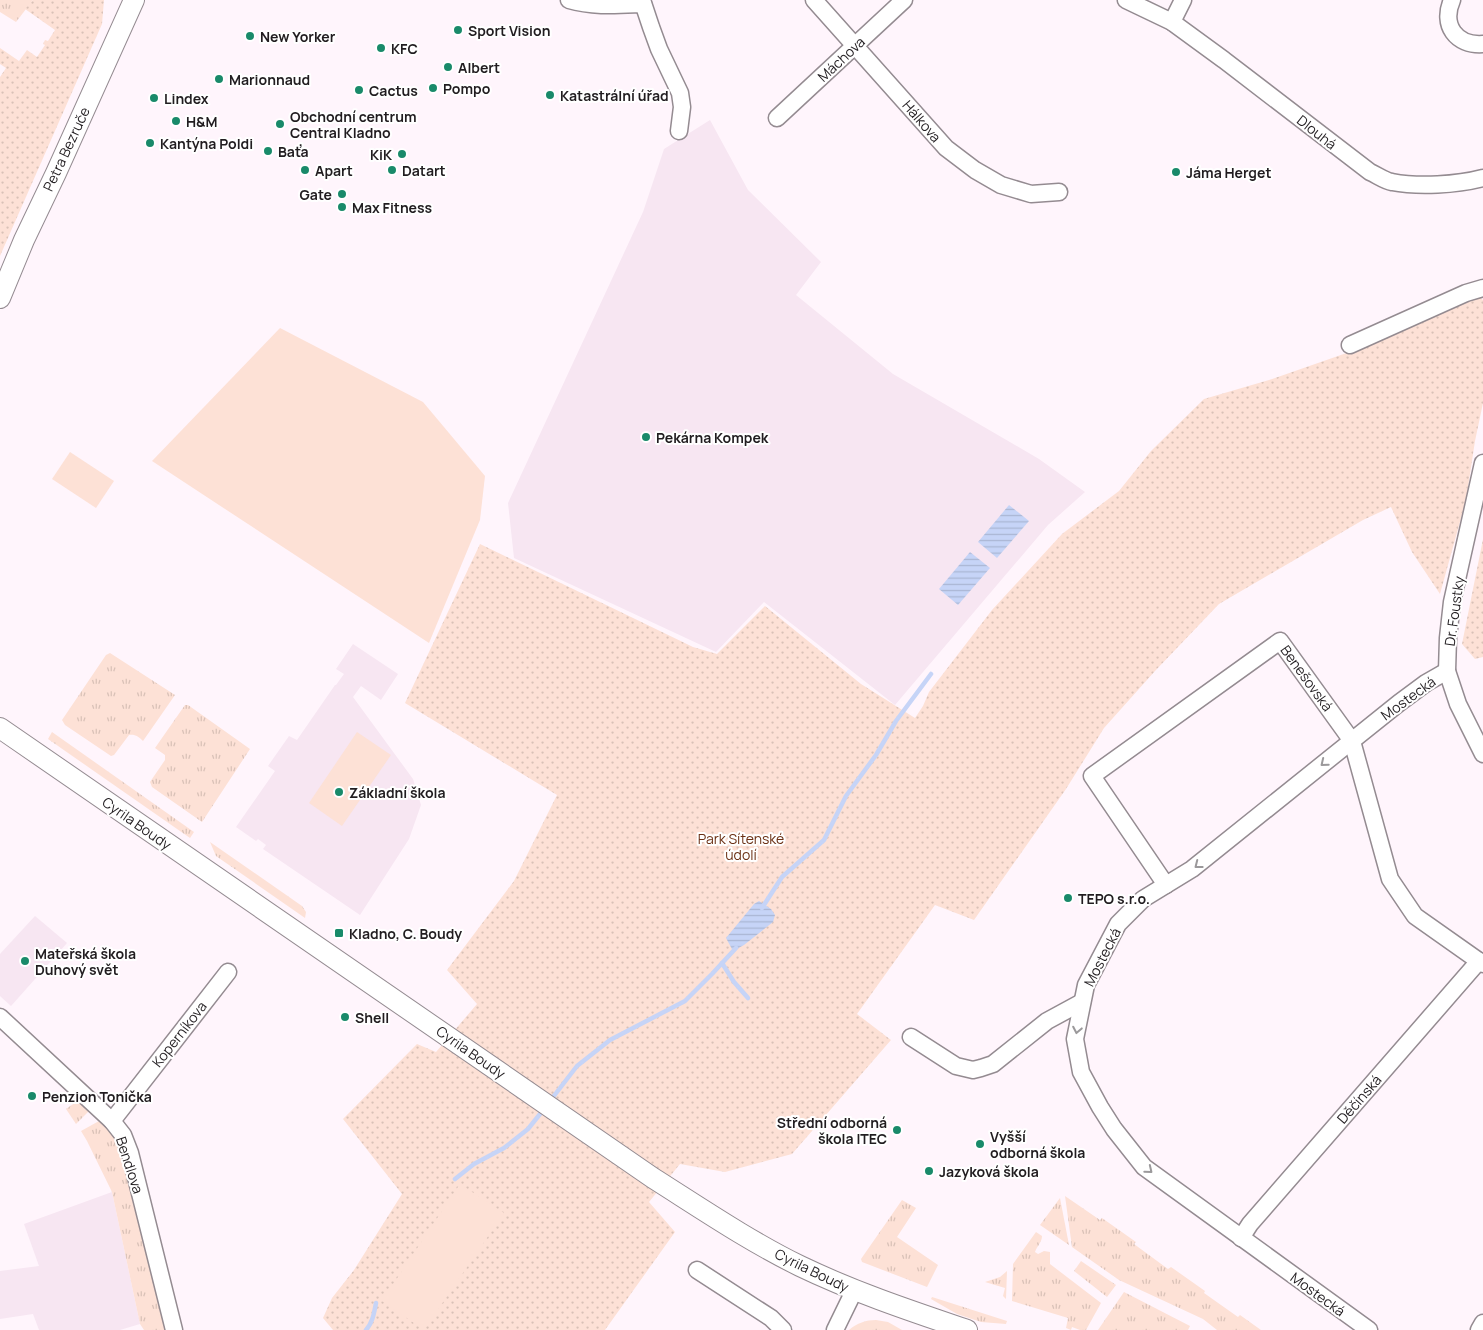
<svg xmlns="http://www.w3.org/2000/svg" width="1483" height="1330" viewBox="0 0 1483 1330" font-family="Manrope,sans-serif">
  <style>
    .built { fill: #f7e6f2 }
    .grass { fill: url(#grass-tufts) }
    .park { fill: url(#park-dots) }
    .garden { fill: #fde1d6 }
    .water { fill: url(#water-rules) }
    .lines { fill: none; stroke-linecap: round; stroke-linejoin: round }
    .stream { stroke: #c6d4f7; stroke-width: 4.5 }
    .minor-casing { stroke: #948b91; stroke-width: 19 }
    .tertiary-casing { stroke: #948b91; stroke-width: 22 }
    .minor { stroke: #fff; stroke-width: 16 }
    .tertiary { stroke: #fff; stroke-width: 20 }
    .oneway { stroke: #9b999b }
    .poi-dot { fill: #198a6a; stroke: #fff; stroke-width: 2 }
    .labels { text-anchor: middle; dominant-baseline: central; stroke-width: 4; stroke-linejoin: round; paint-order: stroke }
    .poi-label { font-size: 14px; font-weight: bold; fill: #211d20; stroke: #fff; text-anchor: start }
    .street-label { font-size: 14px; fill: #211d20; stroke: #fff }
    .park-label { font-size: 14px; fill: #6b3115; stroke: #fff }
  </style>
  <defs>
    <pattern id="grass-tufts" width="24" height="20" patternUnits="userSpaceOnUse" patternTransform="scale(1.25)"><rect width="24" height="20" fill="#fde1d6"/><path d="M3 7l-1-3M5 7V3M7 7l1-3M15 17l-1-3M17 17v-4M19 17l1-3" fill="none" stroke="#d9c1b7"/></pattern>
    <pattern id="park-dots" width="8" height="8" patternUnits="userSpaceOnUse" patternTransform="scale(1.25)"><rect width="8" height="8" fill="#fde1d6"/><path d="M2 2h.1M6 6h.1" fill="none" stroke="#d9c1b7" stroke-width="1.8" stroke-linecap="round"/></pattern>
    <pattern id="water-rules" width="6" height="5" patternUnits="userSpaceOnUse" patternTransform="scale(1.25)"><rect width="6" height="5" fill="#c6d4f7"/><path d="M0 2.5h6" fill="none" stroke="#aab6d3"/></pattern>
  </defs>
  <rect width="100%" height="100%" fill="#fff5fc"/>
  <g class="built">
    <polygon points="710,120 748,190 821,262 796,295 893,374 1039,459 1085,492 1048,525 895,705 764,602 716,652 514,558 508,503 643,212 664,149"/>
    <polygon points="353,644 398,674 381,700 361,686 353,697 413,779 421,805 409,839 360,915 263,849 266,845 258,839 256,841 236,827 275,771 268,766 289,736 297,740 335,685 336,685 344,674 336,669"/>
    <polygon points="35,916 67,943 11,1006 0,996 0,954"/>
    <polygon points="112,1192 140,1324 120,1330 39,1330 33,1314 0,1319 0,1271 39,1266 24,1224"/>
  </g>
  <g class="grass">
    <polygon points="0,0 33,0 16,22 0,12"/>
    <path d="M110 653 175 695 143 741C139 737 135 734 129 735L114 755 111 756 65 725 62 720 106 655Z"/>
    <polygon points="185,705 188,705 250,749 202,822 152,787 150,782 165,760 165,755 155,748"/>
    <polygon points="52,732 194,832 190,838 48,739"/>
    <polygon points="210,842 302,906 306,912 305,918 216,856"/>
    <polygon points="79,1100 89,1111 76,1124 66,1109"/>
    <polygon points="99,1121 102,1122 114,1136 122,1152 167,1330 144,1330 140,1324 112,1192 87,1141 81,1131"/>
    <polygon points="1065,1196 1100,1220 1102,1218 1136,1242 1134,1244 1168,1269 1171,1267 1205,1291 1204,1293 1238,1317 1240,1315 1261,1330 1217,1330 1203,1319 1119,1280 1072,1247"/>
    <polygon points="1060,1198 1069,1245 1040,1225"/>
    <polygon points="902,1200 916,1208 897,1237 938,1265 927,1287 862,1262 861,1259"/>
    <path d="M1036 1232 1042 1236C1042 1242 1037 1246 1035 1252L1038 1254 1044 1251 1050 1252V1264L1101 1303 1086 1330H1080L1072 1327 1071 1330 1066 1328 1068 1318 1012 1301 1013 1264Z"/>
    <polygon points="1081,1261 1116,1285 1107,1297 1074,1271"/>
    <polygon points="1007,1271 1006,1299 1003,1296 1005,1288 985,1282 1000,1277"/>
    <polygon points="1124,1292 1190,1326 1188,1330 1098,1330"/>
    <polygon points="932,1297 1007,1321 1006,1324 981,1322 957,1314 931,1299"/>
    <path d="M876 1320 888 1322 902 1330H849C857 1323 866 1320 876 1320Z"/>
  </g>
  <g class="park">
    <polygon points="33,0 104,0 102,24 0,256 0,77 6,68 0,64 0,48 19,61 27,50 37,57 45,45 43,44 45,40 48,41 55,30 25,9"/>
    <polygon points="1480,297 1483,300 1483,403 1475,441 1466,500 1440,594 1412,552 1391,507 1363,520 1219,604 1155,671 1104,728 1066,789 974,920 935,905 857,1014 891,1040 792,1154 725,1172 680,1164 649,1202 675,1232 605,1330 333,1330 323,1318 332,1298 354,1270 402,1194 343,1119 417,1044 436,1052 477,1004 447,970 514,881 557,795 405,703 480,544 693,647 717,654 765,606 861,684 915,718 923,706 929,692 992,610 1062,534 1119,491 1151,451 1204,399 1269,380 1358,349"/>
    <polygon points="1483,539 1483,657 1475,659 1462,644"/>
  </g>
  <g class="garden">
    <polygon points="280,328 423,402 485,476 480,520 429,643 152,461"/>
    <polygon points="70,452 114,481 96,508 52,479"/>
    <polygon points="357,732 391,755 342,826 309,803"/>
    <polygon points="460,1184 504,1213 424,1330 382,1301"/>
  </g>
  <g class="water">
    <polygon points="1009,505 1029,521 997,558 978,542"/>
    <polygon points="970,552 990,568 958,605 939,589"/>
    <polygon points="759,901 771,909 775,915 773,922 744,945 733,951 726,938 754,904"/>
  </g>
  <g class="lines">
    <g class="stream">
      <polyline points="762,908 782,877 824,840 846,796 876,755 896,721 931,674"/>
      <polyline points="722,963 734,982 748,998"/>
      <polyline points="550,1101 577,1066 610,1040 685,1001 712,974 736,948"/>
      <polyline points="455,1179 474,1164 504,1148 528,1129 544,1109"/>
      <path d="M366 1330C373 1322 374 1313 376 1303"/>
    </g>
    <defs>
      <g id="minor">
        <path d="M569 0C593 7 617 5 643 4"/>
        <polyline points="642,0 651,27 659,49 680,93 682,107 679,131"/>
        <polyline points="814,0 946,148 975,170 1001,185 1031,194 1059,192"/>
        <path d="M1126 0 1172 22 1224 60 1370 172C1377 175 1385 181 1392 182 1418 187 1457 185 1483 178"/>
        <path d="M1452 0C1441 25 1456 46 1483 44"/>
        <polyline points="1172,22 1183,0"/>
        <polyline points="777,118 904,0"/>
        <polyline points="1350,345 1466,293 1483,288"/>
        <polyline points="1483,463 1452,602 1448,638 1447,671 1458,704 1483,754"/>
        <polyline points="1166,885 1092,776 1280,641 1352,741 1390,879 1415,916 1483,964"/>
        <polyline points="0,1017 112,1121 123,1135 130,1153 174,1330"/>
        <polyline points="911,1037 956,1066 973,1070 981,1068 993,1064 1047,1021 1082,1002"/>
        <polyline points="112,1121 228,972"/>
        <polyline points="1241,1238 1250,1224 1479,961"/>
        <polyline points="697,1270 771,1318 783,1330"/>
        <polyline points="835,1330 854,1291"/>
        <polyline points="1369,1330 1144,1167 1114,1129 1100,1107 1081,1072 1075,1039 1086,985 1118,924 1143,899 1192,869 1399,703 1426,683 1447,671"/>
        <polyline points="1479,1330 1483,1323"/>
      </g>
      <g id="tertiary">
        <polyline points="0,298 24,240 56,173 134,0"/>
        <path d="M0 728 653 1178C702 1209 749 1241 800 1266 854 1292 911 1311 967 1330"/>
      </g>
    </defs>
    <use href="#minor" class="minor-casing"/>
    <use href="#tertiary" class="tertiary-casing"/>
    <use href="#minor" class="minor"/>
    <use href="#tertiary" class="tertiary"/>
  </g>
  <defs><path id="oneway-chevron" d="M-2-3.5L2.5 0L-2 3.5" fill="none" stroke-width="1.6" stroke-linecap="round" stroke-linejoin="round" transform="scale(1.25)"/></defs>
  <g class="oneway">
    <use href="#oneway-chevron" transform="translate(1324 763) rotate(141)"/>
    <use href="#oneway-chevron" transform="translate(1198 865) rotate(142)"/>
    <use href="#oneway-chevron" transform="translate(1077 1030) rotate(101)"/>
    <use href="#oneway-chevron" transform="translate(1149 1170) rotate(39)"/>
  </g>
  <g class="poi-dot">
    <circle cx="458" cy="30" r="5"/>
    <circle cx="250" cy="36" r="5"/>
    <circle cx="381" cy="48" r="5"/>
    <circle cx="448" cy="67" r="5"/>
    <circle cx="219" cy="79" r="5"/>
    <circle cx="433" cy="88" r="5"/>
    <circle cx="359" cy="90" r="5"/>
    <circle cx="550" cy="95" r="5"/>
    <circle cx="154" cy="98" r="5"/>
    <circle cx="176" cy="121" r="5"/>
    <circle cx="280" cy="124" r="5"/>
    <circle cx="150" cy="143" r="5"/>
    <circle cx="268" cy="151" r="5"/>
    <circle cx="402" cy="154" r="5"/>
    <circle cx="305" cy="170" r="5"/>
    <circle cx="392" cy="170" r="5"/>
    <circle cx="1176" cy="172" r="5"/>
    <circle cx="342" cy="194" r="5"/>
    <circle cx="342" cy="207" r="5"/>
    <circle cx="646" cy="437" r="5"/>
    <circle cx="339" cy="792" r="5"/>
    <circle cx="1068" cy="898" r="5"/>
    <rect x="334" y="928" width="10" height="10" rx="2.5"/>
    <circle cx="25" cy="961" r="5"/>
    <circle cx="345" cy="1017" r="5"/>
    <circle cx="32" cy="1096" r="5"/>
    <circle cx="897" cy="1130" r="5"/>
    <circle cx="980" cy="1144" r="5"/>
    <circle cx="929" cy="1171" r="5"/>
  </g>
  <g class="labels">
    <g class="poi-label">
      <text x="468" y="30">Sport Vision</text>
      <text x="260" y="36">New Yorker</text>
      <text x="391" y="48">KFC</text>
      <text x="458" y="67">Albert</text>
      <text x="229" y="79">Marionnaud</text>
      <text x="443" y="88">Pompo</text>
      <text x="369" y="90">Cactus</text>
      <text x="560" y="95">Katastrální úřad</text>
      <text x="164" y="98">Lindex</text>
      <text x="290" y="116">Obchodní centrum<tspan x="290" dy="16">Central Kladno</tspan></text>
      <text x="186" y="121">H&amp;M</text>
      <text x="160" y="143">Kantýna Poldi</text>
      <text x="278" y="151">Baťa</text>
      <text x="392" y="154" text-anchor="end">KiK</text>
      <text x="315" y="170">Apart</text>
      <text x="402" y="170">Datart</text>
      <text x="1186" y="172">Jáma Herget</text>
      <text x="332" y="194" text-anchor="end">Gate</text>
      <text x="352" y="207">Max Fitness</text>
      <text x="656" y="437">Pekárna Kompek</text>
      <text x="349" y="792">Základní škola</text>
      <text x="1078" y="898">TEPO s.r.o.</text>
      <text x="349" y="933">Kladno, C. Boudy</text>
      <text x="35" y="953">Mateřská škola<tspan x="35" dy="16">Duhový svět</tspan></text>
      <text x="355" y="1017">Shell</text>
      <text x="42" y="1096">Penzion Tonička</text>
      <text x="887" y="1122" text-anchor="end">Střední odborná<tspan x="887" dy="16">škola ITEC</tspan></text>
      <text x="990" y="1136">Vyšší<tspan x="990" dy="16">odborná škola</tspan></text>
      <text x="939" y="1171">Jazyková škola</text>
    </g>
    <g class="street-label">
      <text transform="translate(841 59) rotate(-43)">Máchova</text>
      <text transform="translate(922 121) rotate(49)">Hálkova</text>
      <text transform="translate(1317 132) rotate(38)">Dlouhá</text>
      <text transform="translate(66 149) rotate(-65)">Petra Bezruče</text>
      <text transform="translate(1454 611) rotate(-82)">Dr. Foustky</text>
      <text transform="translate(1307 678) rotate(54)">Benešovská</text>
      <text transform="translate(1408 698) rotate(-36)">Mostecká</text>
      <text transform="translate(137 823) rotate(35)">Cyrila Boudy</text>
      <text transform="translate(1102 957) rotate(-63)">Mostecká</text>
      <text transform="translate(179 1034) rotate(-52)">Koperníkova</text>
      <text transform="translate(471 1052) rotate(35)">Cyrila Boudy</text>
      <text transform="translate(1359 1099) rotate(-49)">Děčínská</text>
      <text transform="translate(130 1165) rotate(72)">Bendlova</text>
      <text transform="translate(812 1270) rotate(26)">Cyrila Boudy</text>
      <text transform="translate(1318 1294) rotate(36)">Mostecká</text>
    </g>
    <g class="park-label">
      <text x="741" y="838">Park Sítenské<tspan x="741" dy="16">údolí</tspan></text>
    </g>
  </g>
</svg>
